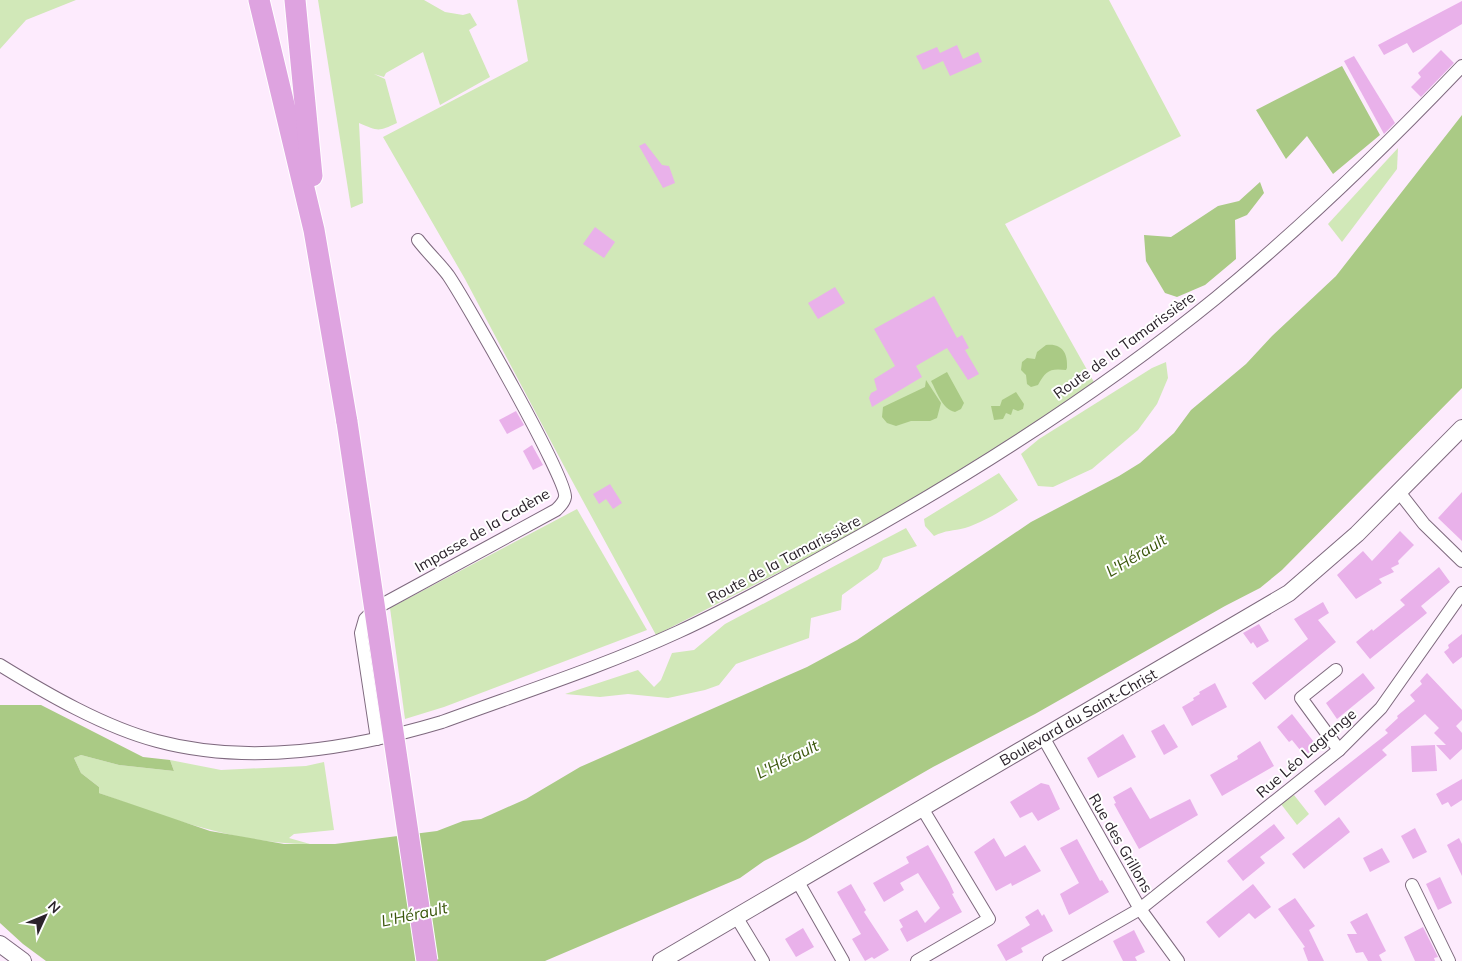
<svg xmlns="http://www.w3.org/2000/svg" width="1462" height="961" viewBox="0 0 1462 961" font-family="Mulish,sans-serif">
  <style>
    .green { fill: #d1e8b8 }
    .forest { fill: #abca86 }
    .water { fill: #aaca85 }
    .building { fill: #e9b1ea }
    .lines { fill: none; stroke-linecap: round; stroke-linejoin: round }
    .minor-casing { stroke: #7e697e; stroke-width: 14 }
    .tertiary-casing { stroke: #7e697e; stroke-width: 18 }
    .trunk-casing { stroke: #fff; stroke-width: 23 }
    .minor { stroke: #fff; stroke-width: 12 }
    .tertiary { stroke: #fff; stroke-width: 16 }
    .trunk { stroke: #dea3e0; stroke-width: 21 }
    .trunk-bridge-casing { stroke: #fff; stroke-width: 23; stroke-linecap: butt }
    .trunk-bridge { stroke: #dea3e0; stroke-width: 21 }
    .labels { text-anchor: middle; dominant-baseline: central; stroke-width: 4; stroke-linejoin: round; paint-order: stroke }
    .street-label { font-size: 15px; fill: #2b232b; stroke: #fff }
    .water-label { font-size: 16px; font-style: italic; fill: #3b570c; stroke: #fff }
  </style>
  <rect width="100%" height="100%" fill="#fdebfd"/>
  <g class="green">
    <polygon points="0,0 76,0 26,20 0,49"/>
    <path d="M318 0H424L445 12 463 15 470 13 477 25 469 30 490 77 440 105 423 52 386 73 384 77 374 74 385 79 397 123C378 132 378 131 359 123L363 203 351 208Z"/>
    <polygon points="517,0 1109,0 1181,136 1005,224 1095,384 903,509 656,635 564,466 465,279 383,137 528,61"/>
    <polygon points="1398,148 1397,169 1342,242 1328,224"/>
    <polygon points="1166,362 1168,378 1157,404 1138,430 1092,469 1053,487 1038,486 1021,454 1039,439 1152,368"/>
    <path d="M999 473 1018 500C1001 511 984 522 965 528 953 531 946 530 934 536L925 526 924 519Z"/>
    <polygon points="577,509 647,630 444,707 405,719 390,608"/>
    <polygon points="906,528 917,546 883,558 878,569 842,595 841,610 811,618 809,638 736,664 719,685 705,690 668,698 628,694 600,697 565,694 638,670 654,687 661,680 672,653 694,650 725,624"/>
    <path d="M81 755 119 765 174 771 170 760 221 770 306 766 324 762 334 830 294 834 289 838 310 844C237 844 167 818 99 793V787L81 773 74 758Z"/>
    <polygon points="1294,795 1309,814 1297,825 1281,804"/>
  </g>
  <g class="forest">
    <polygon points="1342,66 1380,135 1333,174 1307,136 1286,159 1256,110"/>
    <polygon points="1260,182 1264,193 1247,215 1235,220 1236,259 1205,285 1177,297 1165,293 1146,261 1144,235 1171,237 1218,206 1239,201"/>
  </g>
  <g class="water">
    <polygon points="1462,115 1462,388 1282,570 1260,588 1225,606 1035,714 933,767 806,840 764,861 740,878 545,961 46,961 23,944 0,923 0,705 41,705 143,757 170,760 174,771 119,765 81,755 74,758 81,773 99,787 99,793 210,831 284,844 335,844 437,831 463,821 481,819 526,799 580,767 807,667 857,640 1031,522 1119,476 1140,463 1174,433 1191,410 1246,364 1272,336 1336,276"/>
    <path d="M1046 345C1062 343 1068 353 1067 368L1066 370C1049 368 1046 371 1038 385L1031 387 1027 384 1026 375 1021 370 1022 362 1027 358 1035 359 1037 352Z"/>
    <path d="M947 372 964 403 961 409 955 412C942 409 937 392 931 381Z"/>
    <polygon points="926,380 941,403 937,418 930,421 911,421 896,426 887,423 882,417 883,407 925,387"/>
    <polygon points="1016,392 1024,404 1023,409 1018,411 1013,409 1011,415 1006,413 1003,419 994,420 991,406 1000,406 1002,400"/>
  </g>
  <g class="building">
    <polygon points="1462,1 1462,24 1413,53 1407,43 1384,55 1378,45"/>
    <polygon points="957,45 963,59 978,52 982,62 950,76 943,61 923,70 916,56 937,47 940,53"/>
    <polygon points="1441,50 1454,63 1421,97 1411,87 1421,77 1418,73"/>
    <polygon points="1354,56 1395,123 1384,134 1344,61"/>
    <polygon points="645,143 662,165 669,166 675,183 663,188 639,146"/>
    <polygon points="595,227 615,242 604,258 583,244"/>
    <polygon points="835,287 845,303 818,319 808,303"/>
    <polygon points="934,296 957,338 962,335 969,348 965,350 979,374 968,380 947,348 916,366 922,377 872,407 869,398 871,393 877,390 874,379 895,366 874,329"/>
    <polygon points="516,411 524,425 507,434 499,420"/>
    <polygon points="532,445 543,465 533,470 523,451"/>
    <polygon points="610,484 622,503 613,509 606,499 599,504 593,494"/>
    <polygon points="1462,492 1462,541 1438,518"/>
    <polygon points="1400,531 1414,545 1398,561 1399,564 1391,568 1394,572 1379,579 1382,583 1356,599 1337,575 1363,551 1372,561"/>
    <polygon points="1439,567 1450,582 1421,606 1427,613 1370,659 1356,642 1372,629 1373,631 1405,605 1400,600"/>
    <polygon points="1323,602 1329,613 1318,620 1336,642 1265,700 1252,683 1308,639 1294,619"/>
    <polygon points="1259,624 1269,641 1257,648 1253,642 1251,644 1243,633"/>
    <polygon points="1462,634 1462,657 1453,664 1444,652 1449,648 1448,645"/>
    <polygon points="1363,673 1375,688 1337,719 1326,703"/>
    <polygon points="1427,673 1462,710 1462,720 1456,726 1462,733 1462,749 1450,760 1436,745 1446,745 1434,733 1439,728 1425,714 1382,750 1387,755 1325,806 1314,791 1388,733 1385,730 1398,718 1397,716 1415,701 1410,695 1422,684 1420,681"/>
    <polygon points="1215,683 1227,707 1192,726 1182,707 1194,700 1193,698 1200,694 1199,692"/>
    <polygon points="1292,714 1317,746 1305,756 1292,740 1289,742 1277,727"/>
    <polygon points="1164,724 1178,747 1164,755 1151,731"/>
    <polygon points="1123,734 1136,757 1098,778 1087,758"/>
    <polygon points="1260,741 1274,766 1222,796 1210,775 1238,759 1237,756"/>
    <polygon points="1435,745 1437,771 1412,772 1411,746"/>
    <polygon points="1462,779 1462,800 1451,807 1448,802 1442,805 1436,794"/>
    <polygon points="1041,783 1049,785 1060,809 1038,821 1032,812 1020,818 1010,802"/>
    <polygon points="1131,787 1150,819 1190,799 1198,815 1139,849 1114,804 1116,803 1113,797"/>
    <polygon points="1339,817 1350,832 1304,869 1292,854"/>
    <polygon points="1274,824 1285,838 1260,857 1265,863 1243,881 1227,861"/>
    <polygon points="1415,828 1427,852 1413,859 1401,836"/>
    <polygon points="994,838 1005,857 1025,845 1041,871 1012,886 1011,883 996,891 974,852"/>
    <polygon points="1459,838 1462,844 1462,876 1447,845"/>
    <polygon points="1077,839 1100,881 1102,880 1109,892 1069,915 1060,894 1079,883 1060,848"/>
    <polygon points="928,845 949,882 954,893 952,894 962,912 907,942 900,929 903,927 899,920 917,910 925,923 940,908 918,873 900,883 904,890 884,902 873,883 909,863 906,857"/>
    <polygon points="1382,848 1390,862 1370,872 1363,858"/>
    <polygon points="1440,877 1452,903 1438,910 1426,884"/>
    <polygon points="851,884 866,910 864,912 889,950 874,959 872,957 865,961 852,939 861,934 837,892"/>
    <polygon points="1253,884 1271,907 1255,919 1249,913 1219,938 1206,922"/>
    <polygon points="1295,898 1315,926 1309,930 1324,961 1308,961 1303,948 1305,947 1278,909"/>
    <polygon points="1038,909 1042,916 1044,914 1053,931 1021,948 1023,952 1006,961 997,945 1030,925 1025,917"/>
    <polygon points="1367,913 1386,951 1379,955 1382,961 1368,961 1363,952 1356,953 1347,934 1357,934 1350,922"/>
    <polygon points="1423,927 1438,957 1434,958 1435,961 1415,961 1404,937"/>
    <polygon points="803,928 814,947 796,957 785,939"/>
    <polygon points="1134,930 1145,952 1135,957 1137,961 1123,961 1113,941"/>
  </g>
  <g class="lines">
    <defs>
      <g id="minor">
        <polyline points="1399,492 1424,524 1462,561"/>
        <path d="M0 665C47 694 104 727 157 741 250 766 351 749 442 722 521 693 602 667 678 632 730 608 781 580 831 552 964 479 1098 394 1216 298 1303 226 1384 148 1462 66"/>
        <polyline points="1336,670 1301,698 1339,750"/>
        <polyline points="1043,737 1140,909 1178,961"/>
        <path d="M377 739 361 633 365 619 376 608 556 510C560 506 564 503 565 497 568 480 464 298 448 275 439 263 427 252 418 240"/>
        <polyline points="798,882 843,961"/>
        <polyline points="1412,885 1449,961"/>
        <polyline points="737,918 763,961"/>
        <polyline points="917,961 989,919 922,808"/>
        <polyline points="1049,961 1140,909 1339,750 1381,708 1462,593"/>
      </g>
      <g id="tertiary">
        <polyline points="0,944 23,961"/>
        <polyline points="661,961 1289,593 1357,534 1462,428"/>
      </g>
      <g id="trunk">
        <polyline points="259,0 314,230 347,422"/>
        <polyline points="295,0 312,176"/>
      </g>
    </defs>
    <use href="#minor" class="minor-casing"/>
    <use href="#tertiary" class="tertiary-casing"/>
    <use href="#trunk" class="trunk-casing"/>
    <use href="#minor" class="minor"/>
    <use href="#tertiary" class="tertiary"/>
    <use href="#trunk" class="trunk"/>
    <defs>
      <polyline id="trunk-bridge" points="347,422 427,961"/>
    </defs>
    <use href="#trunk-bridge" class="trunk-bridge-casing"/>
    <use href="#trunk-bridge" class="trunk-bridge"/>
  </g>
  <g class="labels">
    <g class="street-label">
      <text transform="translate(1124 345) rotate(-36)">Route de la Tamarissière</text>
      <text transform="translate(482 530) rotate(-30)">Impasse de la Cadène</text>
      <text transform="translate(784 559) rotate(-28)">Route de la Tamarissière</text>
      <text transform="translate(1078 717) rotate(-30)">Boulevard du Saint-Christ</text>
      <text transform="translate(1306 753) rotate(-41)">Rue Léo Lagrange</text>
      <text transform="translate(1121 843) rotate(60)">Rue des Grillons</text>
    </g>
    <g class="water-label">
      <text transform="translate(1136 555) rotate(-31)">L'Hérault</text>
      <text transform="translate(787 759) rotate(-26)">L'Hérault</text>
      <text transform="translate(414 914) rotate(-12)">L'Hérault</text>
    </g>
  </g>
  <g transform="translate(45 916) rotate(46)" stroke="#ffffff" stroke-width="4" paint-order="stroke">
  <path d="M0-4L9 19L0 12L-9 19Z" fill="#2b232b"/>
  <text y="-8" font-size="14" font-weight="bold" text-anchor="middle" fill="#2b232b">N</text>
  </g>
</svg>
